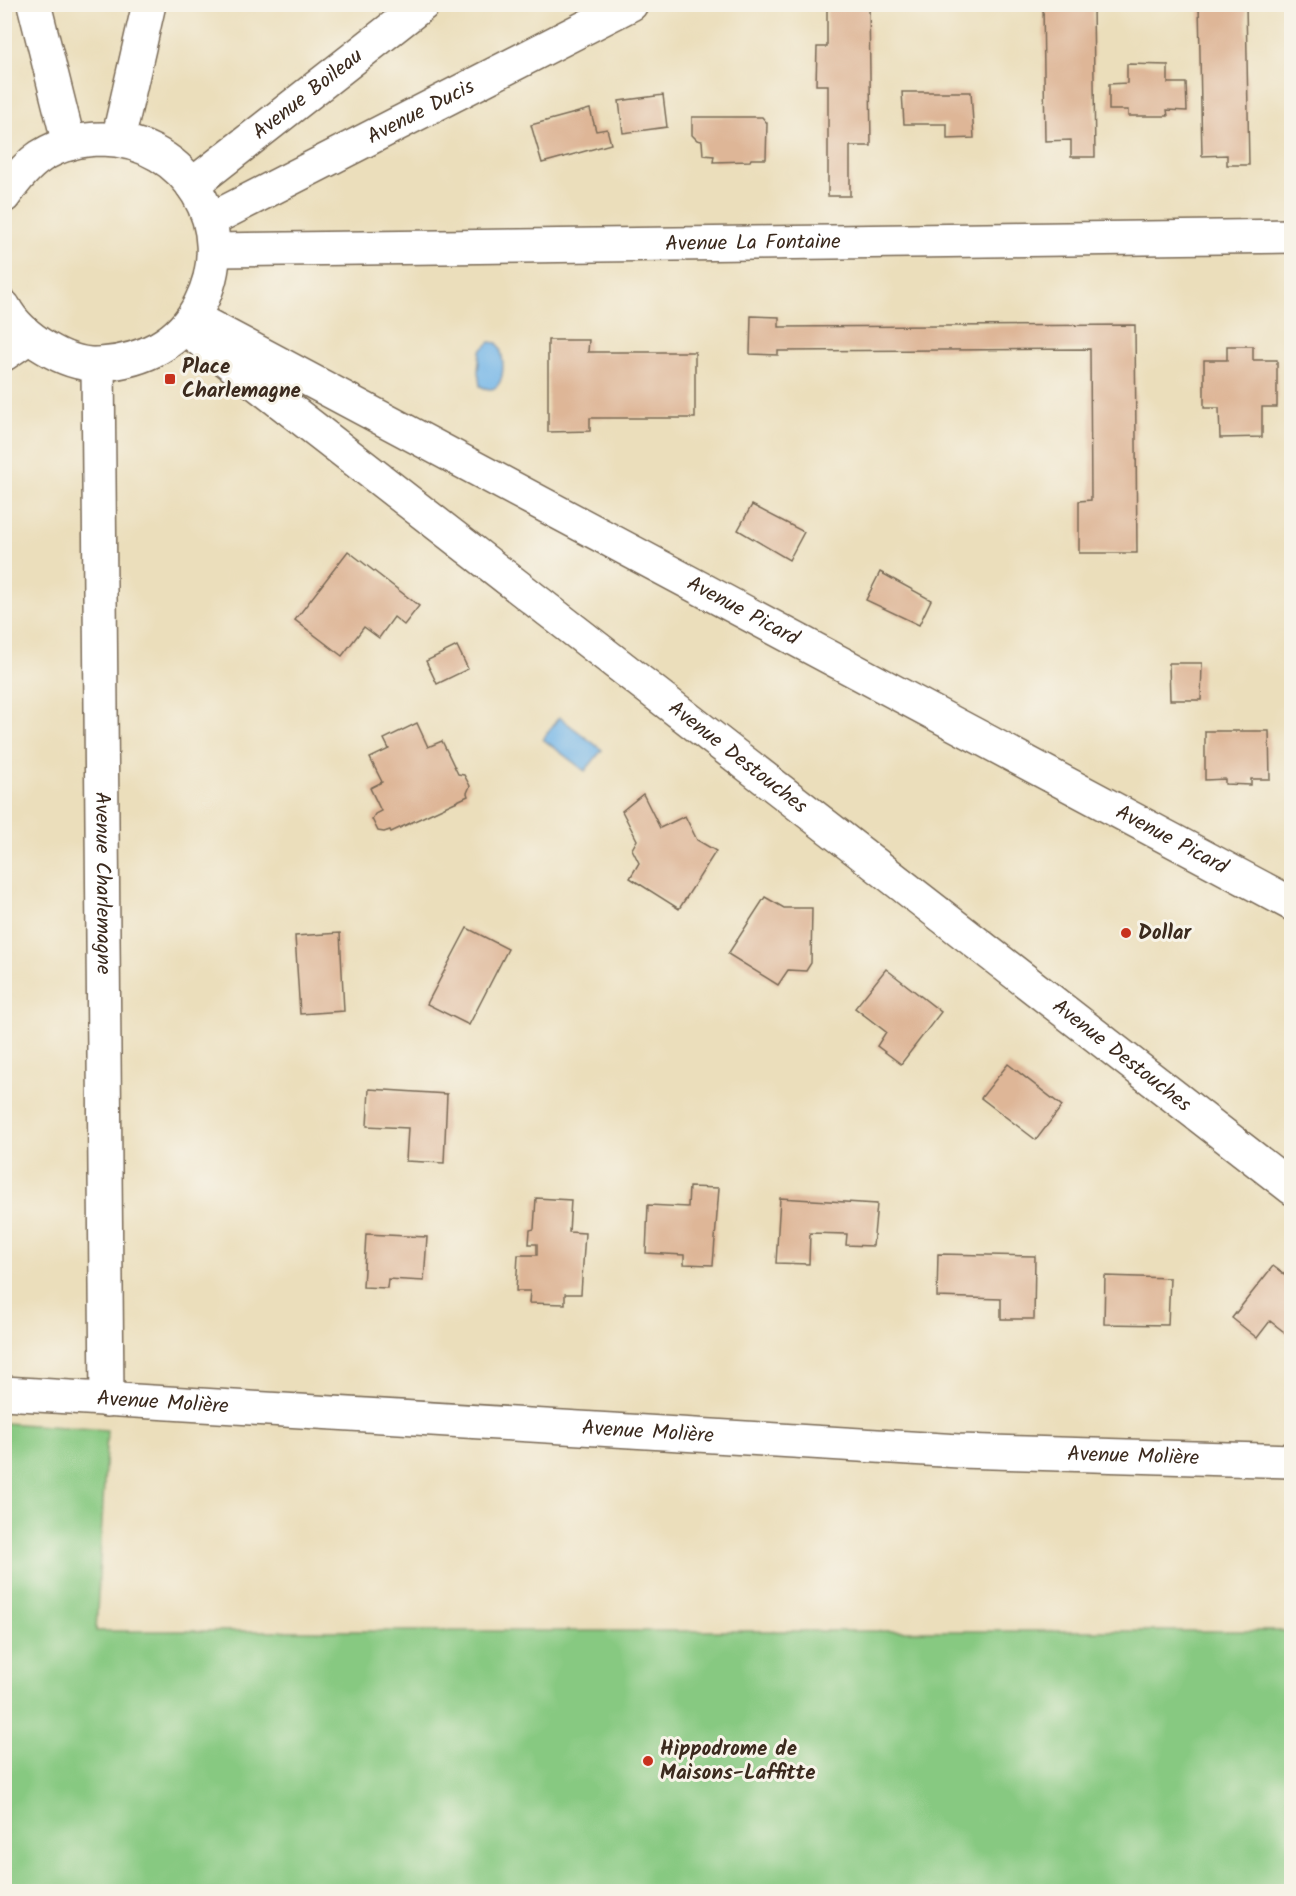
<svg xmlns="http://www.w3.org/2000/svg" width="1296" height="1896" viewBox="0 0 1296 1896" font-family="Kalam,sans-serif">
  <style>
    .green { fill: #87c981; stroke: #617a50; stroke-width: 1.5 }
    .water { fill: #72b5e8; stroke: #567083; stroke-width: 1.5 }
    .building { fill: #deb697 }
    .lines { fill: none; stroke-linecap: round; stroke-linejoin: round }
    .minor-casing { stroke: #796955; stroke-width: 36 }
    .minor { stroke: #fff; stroke-width: 33 }
    .poi-dot { fill: #c8321e; stroke: #f7f3e8; stroke-width: 2 }
    .labels { text-anchor: middle; dominant-baseline: central; stroke-width: 6; stroke-linejoin: round; paint-order: stroke }
    .street-label { font-size: 21px; fill: #3b2a1e; stroke: #f7f3e8 }
    .poi-label { font-size: 21px; font-weight: bold; fill: #3b2a1e; stroke: #f7f3e8; text-anchor: start }
  </style>
  <rect width="100%" height="100%" fill="#f7f3e8"/>
  <filter id="ink" filterUnits="userSpaceOnUse"><feTurbulence type="fractalNoise" baseFrequency=".0167" numOctaves="2"/><feDisplacementMap in="SourceGraphic" scale="12" xChannelSelector="R" yChannelSelector="G"/><feConvolveMatrix kernelMatrix="1 2 1 2 8 2 1 2 1" color-interpolation-filters="sRGB"/></filter>
  <filter id="wash" filterUnits="userSpaceOnUse"><feTurbulence type="fractalNoise" baseFrequency=".008" numOctaves="4" result="noise"/><feDisplacementMap in="SourceGraphic" scale="24" xChannelSelector="R" yChannelSelector="G"/><feGaussianBlur stdDeviation="1.35" result="paint"/><feColorMatrix in="noise" values="0 0 0 0 0 0 0 0 0 0 0 0 0 0 0 0 0 1.4 0 .05"/><feComposite in="paint" operator="in"/></filter>
  <g filter="url(#wash)">
    <rect width="100%" height="100%" fill="#ebdebb"/>
    <polygon class="green" points="4,1423 107,1430 96,1631 1291,1631 1291,1891 5,1891"/>
    <g class="water">
      <path d="M490 342 497 343C507 357 506 401 480 386L478 371 480 351Z"/>
      <polygon points="559,717 602,750 585,771 543,739"/>
    </g>
    <g id="blocks">
      <g class="building">
        <polygon points="827,4 869,4 871,146 850,146 850,196 828,196 828,85 816,85 817,47 827,47"/>
        <polygon points="1043,4 1093,4 1095,157 1071,157 1071,140 1045,141"/>
        <polygon points="1199,4 1246,4 1249,165 1227,165 1227,155 1202,156"/>
        <polygon points="1127,64 1168,65 1168,83 1186,83 1187,111 1167,110 1168,116 1128,116 1128,110 1109,110 1109,84 1127,83"/>
        <polygon points="902,92 971,92 974,138 947,139 947,124 904,124"/>
        <polygon points="663,95 667,127 623,133 619,101"/>
        <polygon points="590,109 596,131 607,129 611,144 542,163 531,125"/>
        <polygon points="692,117 762,117 767,123 766,159 751,159 750,161 713,162 714,156 703,155 702,141 697,140 692,135"/>
        <polygon points="751,316 779,317 779,327 1135,325 1137,553 1079,553 1079,501 1091,500 1090,349 781,351 778,351 778,355 750,354"/>
        <polygon points="548,340 589,340 588,352 695,352 695,418 590,418 590,431 548,432"/>
        <polygon points="1227,346 1253,346 1253,360 1277,360 1277,407 1262,407 1262,437 1220,438 1219,408 1204,408 1204,360 1227,360"/>
        <polygon points="752,505 804,532 789,560 738,530"/>
        <polygon points="348,551 419,606 404,625 394,617 379,638 364,627 342,656 295,620"/>
        <polygon points="880,572 931,600 919,625 866,600"/>
        <polygon points="457,646 468,669 437,684 426,661"/>
        <polygon points="1169,663 1202,663 1201,700 1170,700"/>
        <polygon points="417,723 428,747 442,741 458,774 464,775 470,786 467,793 468,796 391,832 390,830 384,832 378,831 372,819 375,814 381,811 370,788 382,782 370,758 389,749 384,739"/>
        <polygon points="1205,731 1269,731 1270,779 1251,779 1251,785 1225,784 1225,779 1205,780"/>
        <polygon points="643,794 660,828 685,816 697,840 716,851 679,909 630,878 639,863 632,849 637,840 622,811"/>
        <polygon points="765,897 784,908 812,908 811,963 806,971 788,970 778,985 728,954"/>
        <polygon points="467,928 508,949 469,1025 427,1004"/>
        <polygon points="340,933 344,1011 300,1014 295,936"/>
        <polygon points="886,969 941,1012 901,1064 877,1046 886,1032 855,1008"/>
        <polygon points="1008,1064 1062,1106 1036,1140 981,1098"/>
        <polygon points="369,1089 447,1094 444,1163 406,1161 408,1128 367,1126"/>
        <polygon points="689,1187 719,1188 713,1265 684,1264 684,1255 646,1253 648,1205 688,1207"/>
        <polygon points="536,1198 571,1200 569,1232 585,1233 581,1294 565,1294 565,1304 529,1303 530,1291 516,1291 518,1255 537,1255 537,1244 529,1244 530,1230 534,1229"/>
        <polygon points="780,1198 877,1204 873,1246 846,1245 847,1234 810,1233 809,1264 776,1263"/>
        <polygon points="366,1234 427,1237 424,1281 388,1279 387,1288 363,1287"/>
        <polygon points="938,1254 1035,1256 1034,1319 1001,1319 1001,1299 937,1297"/>
        <polygon points="1273,1266 1292,1280 1292,1338 1270,1321 1257,1338 1232,1318"/>
        <polygon points="1105,1276 1170,1278 1168,1325 1104,1324"/>
      </g>
    </g>
  </g>
  <g filter="url(#ink)">
    <use href="#blocks" fill-opacity="0" stroke="#796955" stroke-width="1.5"/>
    <g class="lines">
      <defs>
        <g id="minor">
          <polyline points="34,4 69,144"/>
          <polyline points="118,140 149,4"/>
          <path id="s1" d="M192 185 423 4"/>
          <path d="M4 196C15 180 26 166 41 156 59 145 81 139 102 139 188 141 239 228 200 304 181 343 143 361 101 364 67 367 20 337 4 307"/>
          <path id="s2" d="M210 220 631 4"/>
          <path id="s3" d="M215 250 1292 236"/>
          <path id="s4" d="M203 323 1292 904"/>
          <path id="s5" d="M185 328 1292 1188"/>
          <polyline points="4,354 29,337"/>
          <path id="s6" d="M98 364 107 1400"/>
          <path id="s7" d="M4 1393 959 1451 1292 1461"/>
        </g>
      </defs>
      <use href="#minor" class="minor-casing"/>
      <use href="#minor" class="minor"/>
    </g>
  </g>
  <g class="poi-dot">
    <rect x="164" y="373" width="12" height="12" rx="3"/>
    <circle cx="1126" cy="933" r="6"/>
    <circle cx="648" cy="1761" r="6"/>
  </g>
  <g class="labels">
    <g class="street-label">
      <text stroke="none"><textPath href="#s1" startOffset="147">Avenue Boileau</textPath></text>
      <text stroke="none"><textPath href="#s2" startOffset="237">Avenue Ducis</textPath></text>
      <text stroke="none"><textPath href="#s3" startOffset="538">Avenue La Fontaine</textPath></text>
      <text stroke="none"><textPath href="#s4" startOffset="612">Avenue Picard</textPath></text>
      <text stroke="none"><textPath href="#s5" startOffset="700">Avenue Destouches</textPath></text>
      <text stroke="none"><textPath href="#s4" startOffset="1098">Avenue Picard</textPath></text>
      <text stroke="none"><textPath href="#s6" startOffset="519">Avenue Charlemagne</textPath></text>
      <text stroke="none"><textPath href="#s5" startOffset="1186">Avenue Destouches</textPath></text>
      <text stroke="none"><textPath href="#s7" startOffset="159">Avenue Molière</textPath></text>
      <text stroke="none"><textPath href="#s7" startOffset="645">Avenue Molière</textPath></text>
      <text stroke="none"><textPath href="#s7" startOffset="1131">Avenue Molière</textPath></text>
    </g>
    <g class="poi-label">
      <text x="182" y="367">Place<tspan x="182" dy="24">Charlemagne</tspan></text>
      <text x="1138" y="933">Dollar</text>
      <text x="660" y="1749">Hippodrome de<tspan x="660" dy="24">Maisons-Laffitte</tspan></text>
    </g>
  </g>
  <rect width="1296" height="1896" fill="none" stroke="#f7f3e8" stroke-width="24"/>
</svg>
